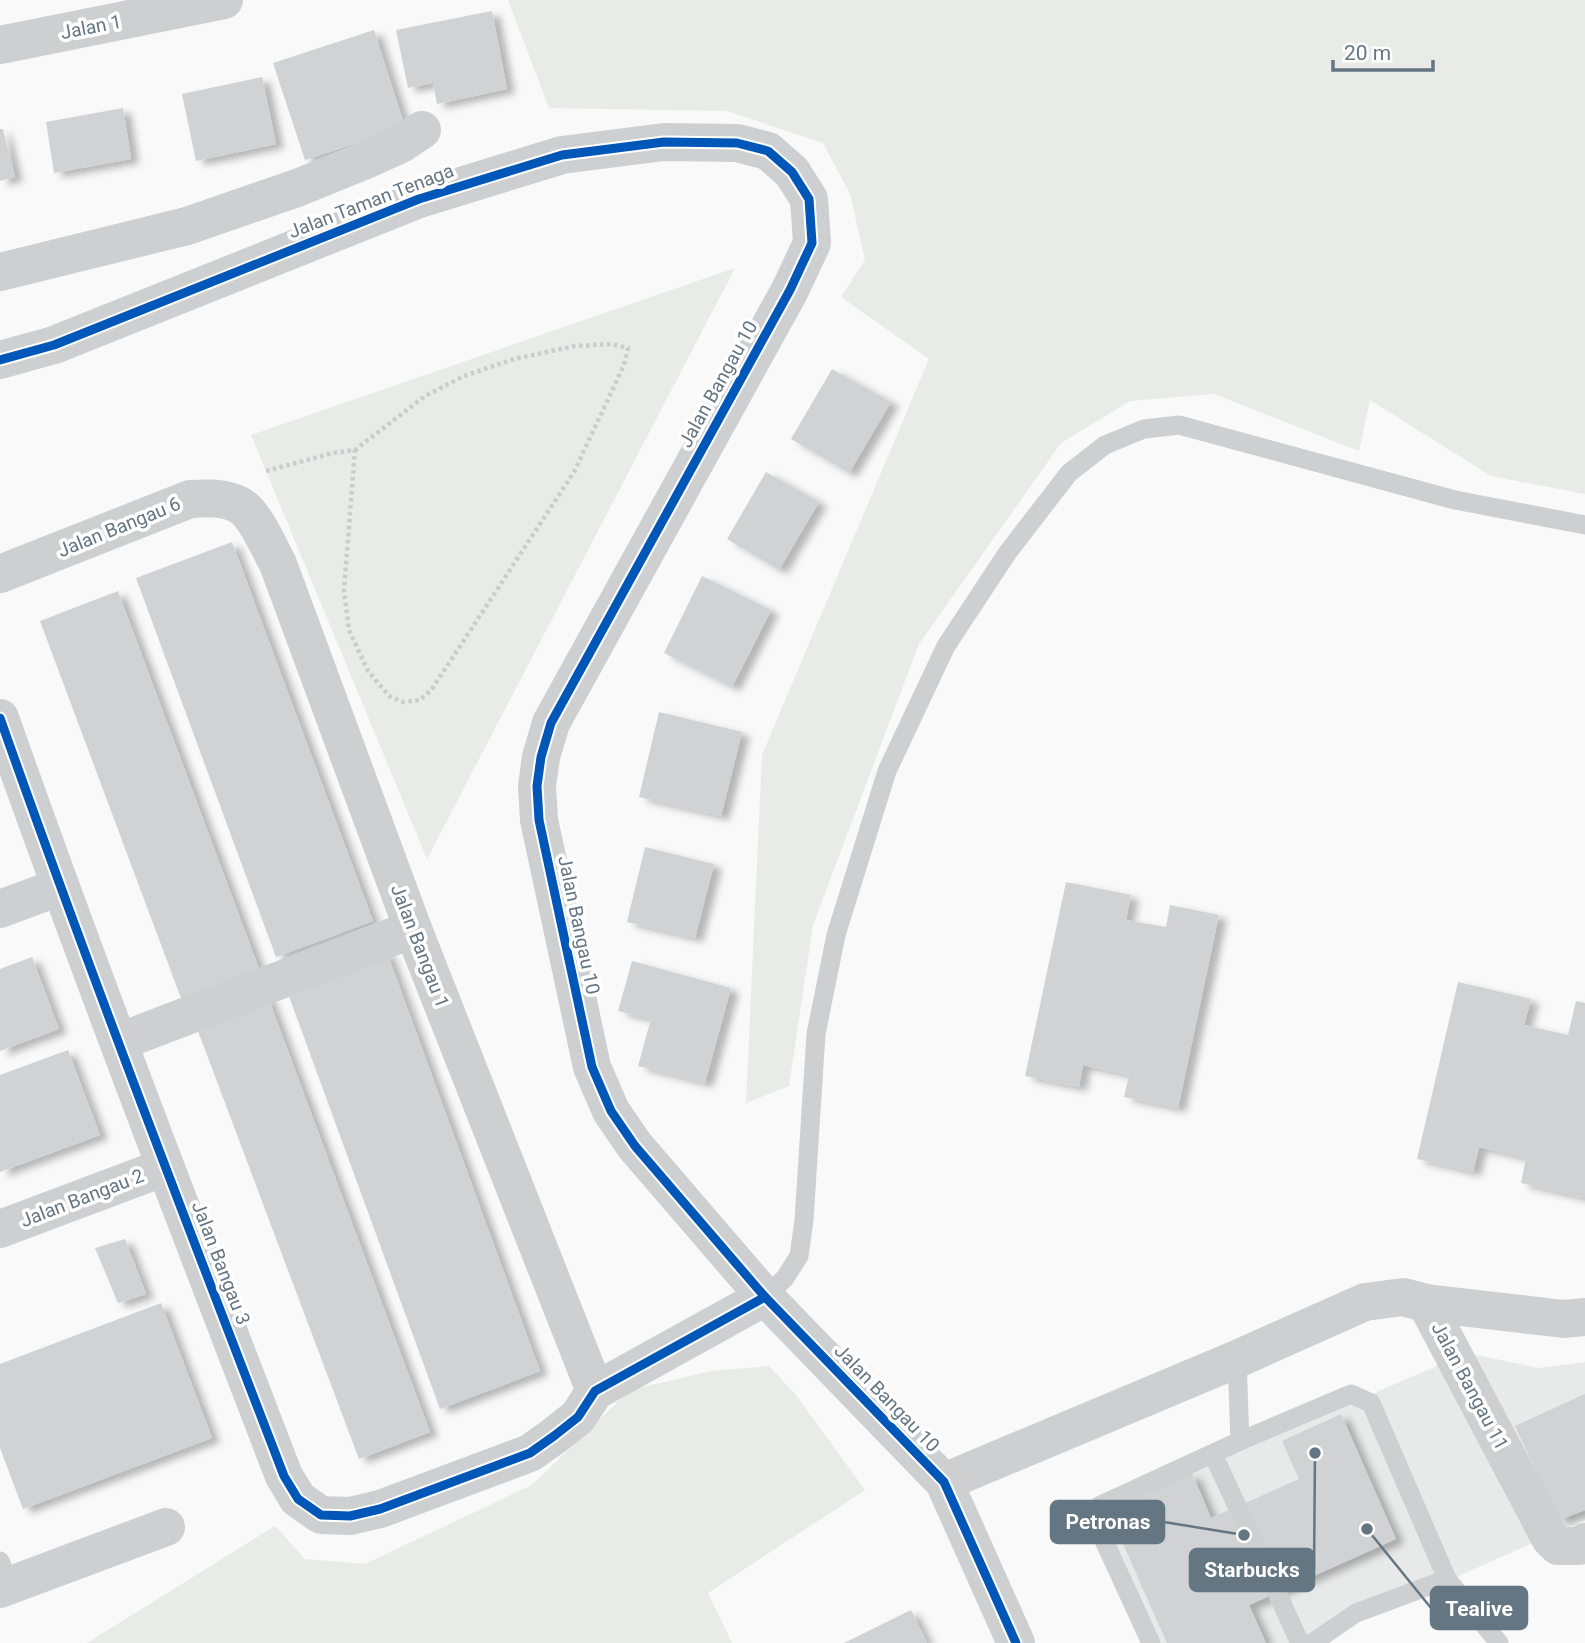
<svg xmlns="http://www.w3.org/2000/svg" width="1585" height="1643" viewBox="0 0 1585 1643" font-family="Roboto,sans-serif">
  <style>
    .built { fill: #e8e9e9 }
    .green { fill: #e8ebe6 }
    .building { fill: #d0d2d3; filter: url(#shadow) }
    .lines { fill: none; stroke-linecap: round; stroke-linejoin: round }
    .path { stroke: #cbcccd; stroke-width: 4.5; stroke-dasharray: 3.5 3.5; stroke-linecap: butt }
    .lane { stroke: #cecfd0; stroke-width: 19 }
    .street { stroke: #cecfd0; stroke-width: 38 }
    .cycleway-casing { stroke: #fff; stroke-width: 13 }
    .cycleway { stroke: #0057b8; stroke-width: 9 }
    .labels { text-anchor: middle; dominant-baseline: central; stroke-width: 7; stroke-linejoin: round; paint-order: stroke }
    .street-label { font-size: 19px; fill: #657683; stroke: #fff }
    .leader { fill: none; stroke: #657683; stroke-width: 2.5 }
    .callout-dot { fill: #657683; stroke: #fff; stroke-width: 2.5 }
    .callout { fill: #657683; stroke: #657683; stroke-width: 2.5 }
    .callout-label { font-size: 21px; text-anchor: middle; font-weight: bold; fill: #fff }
  </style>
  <defs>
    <filter id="shadow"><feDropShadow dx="8" dy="4.5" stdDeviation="3.5" flood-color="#0004"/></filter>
  </defs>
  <rect width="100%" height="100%" fill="#f9f9f9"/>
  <polygon class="built" points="1467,1353 1539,1368 1585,1362 1585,1520 1307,1643 1159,1643 1103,1519 1107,1508"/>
  <g class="green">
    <polygon points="508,0 1585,0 1585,494 1491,476 1370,400 1359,451 1214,394 1130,401 1061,443 919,644 813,925 789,1086 746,1103 762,755 929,359 841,297 865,260 850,194 823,143 727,111 549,108"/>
    <polygon points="735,268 427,859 251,435"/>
    <polygon points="769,1366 796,1395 865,1490 708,1593 732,1643 87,1643 275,1526 305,1559 365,1564 532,1485 630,1390 711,1371"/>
  </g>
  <g class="building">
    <polygon points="492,11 507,89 437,104 433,83 408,88 396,30"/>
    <polygon points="374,30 405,127 305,160 273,63"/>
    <polygon points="262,77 276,144 196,161 182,94"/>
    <polygon points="123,108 131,159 54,173 46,122"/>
    <polygon points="0,129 3,129 15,177 0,181"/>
    <polygon points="832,369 891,402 849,473 791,439"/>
    <polygon points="766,472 819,502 779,570 727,539"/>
    <polygon points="232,542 373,921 276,957 136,578"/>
    <polygon points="702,576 771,610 732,687 664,653"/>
    <polygon points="118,591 259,969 181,998 40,621"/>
    <polygon points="659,712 742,732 721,816 639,797"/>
    <polygon points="645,847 714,864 695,938 627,922"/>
    <polygon points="1066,882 1131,895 1126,920 1166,927 1170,905 1219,915 1178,1108 1124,1097 1129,1075 1083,1065 1079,1087 1025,1076"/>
    <polygon points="386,950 540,1371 440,1409 286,988"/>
    <polygon points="32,957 59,1029 0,1051 0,969"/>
    <polygon points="632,961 731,988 705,1083 638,1066 651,1019 618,1011"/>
    <polygon points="1458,982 1531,999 1524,1025 1568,1035 1576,1001 1585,1003 1585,1198 1521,1183 1526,1158 1479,1147 1473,1172 1417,1159"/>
    <polygon points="267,995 430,1432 359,1459 195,1023"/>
    <polygon points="68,1050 100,1135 0,1172 0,1075"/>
    <polygon points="125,1239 146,1294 118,1303 95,1248"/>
    <polygon points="161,1303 212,1438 23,1509 0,1448 0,1364"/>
    <polygon points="1585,1394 1585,1510 1559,1520 1515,1426"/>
    <polygon points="1341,1414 1396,1539 1249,1605 1266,1643 1167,1643 1108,1510 1192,1473 1211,1518 1299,1479 1282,1441"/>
    <polygon points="911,1610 927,1643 844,1643"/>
  </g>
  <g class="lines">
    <polyline class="path" points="266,471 333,453 355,450 425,396 464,376 514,359 575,346 611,344 628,348 624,365 574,472 432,689 420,700 403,702 389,696 368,671 349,630 344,590 355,450"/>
    <g class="lane">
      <polyline points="765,1297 785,1278 799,1256 804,1220 816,1034 836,935 887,771 946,646 1008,552 1069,473 1105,445 1144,429 1179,425 1455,500 1585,525"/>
      <polyline points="1237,1359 1240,1441"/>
      <polyline points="1213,1454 1300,1643"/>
      <polyline points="0,1561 10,1585"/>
      <polyline points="1447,1579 1499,1643"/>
      <polyline points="1151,1643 1095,1521 1099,1506 1240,1441 1351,1394 1371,1403 1447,1579 1356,1613 1312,1643"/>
    </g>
    <g class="street">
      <polyline points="0,45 224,0"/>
      <polyline points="0,272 187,226 297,188 366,160 401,144 422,130"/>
      <polyline points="0,360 54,345 419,199 562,155 664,142 737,143 768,151 792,172 809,199 812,243 790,290 551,723 541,757 537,786 539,820 592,1067 611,1111 635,1146 765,1297 944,1482 1016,1643"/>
      <path d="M0 574 190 499C206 498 225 497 239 505 255 513 269 548 278 564L413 929 595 1391"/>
      <path d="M0 718C90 973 187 1224 284 1476L298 1499 321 1515 350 1516 380 1509 530 1453 554 1436 578 1417 595 1391 765 1297"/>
      <polyline points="0,909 59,887"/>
      <polyline points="119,1042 413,929"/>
      <polyline points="0,1229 165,1167"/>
      <polyline points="1426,1303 1550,1538 1558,1546 1579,1546 1585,1542"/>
      <polyline points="944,1482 1237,1359 1365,1302 1403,1297 1426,1303 1564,1319 1585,1317"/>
      <polyline points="0,1589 166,1527"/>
    </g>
    <defs>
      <g id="cycleway">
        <polyline points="0,360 54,345 419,199 562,155 664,142 737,143 768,151 792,172 809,199 812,243 790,290 551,723 541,757 537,786 539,820 592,1067 611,1111 635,1146 765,1297 944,1482 1016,1643"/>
        <path d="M0 718C90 973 187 1224 284 1476L298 1499 321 1515 350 1516 380 1509 530 1453 554 1436 578 1417 595 1391 765 1297"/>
      </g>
    </defs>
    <use href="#cycleway" class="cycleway-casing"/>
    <use href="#cycleway" class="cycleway"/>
  </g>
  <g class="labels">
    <g class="street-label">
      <text transform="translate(91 27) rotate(-11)">Jalan 1</text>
      <text transform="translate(371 201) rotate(-21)">Jalan Taman Tenaga</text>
      <text transform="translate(718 384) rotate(-61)">Jalan Bangau 10</text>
      <text transform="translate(119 527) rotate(-22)">Jalan Bangau 6</text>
      <text transform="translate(579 925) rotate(78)">Jalan Bangau 10</text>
      <text transform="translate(420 946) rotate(69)">Jalan Bangau 1</text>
      <text transform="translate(82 1198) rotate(-21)">Jalan Bangau 2</text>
      <text transform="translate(221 1263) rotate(69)">Jalan Bangau 3</text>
      <text transform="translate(1470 1386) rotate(62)">Jalan Bangau 11</text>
      <text transform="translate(887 1398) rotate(46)">Jalan Bangau 10</text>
    </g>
  </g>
  <path class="leader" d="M1244 1535L1164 1522M1315 1453L1314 1570M1367 1529L1431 1608"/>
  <g class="callout-dot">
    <circle cx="1244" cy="1535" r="7"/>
    <circle cx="1315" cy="1453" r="7"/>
    <circle cx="1367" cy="1529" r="7"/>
  </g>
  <g class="callout">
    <rect x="1051" y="1501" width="113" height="42" rx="7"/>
    <rect x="1190" y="1549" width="124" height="42" rx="7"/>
    <rect x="1431" y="1587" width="96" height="42" rx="7"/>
  </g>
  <g class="callout-label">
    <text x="1108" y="1529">Petronas</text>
    <text x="1252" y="1577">Starbucks</text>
    <text x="1479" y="1616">Tealive</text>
  </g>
  <path d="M1333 60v10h100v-10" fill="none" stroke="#657683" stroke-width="3.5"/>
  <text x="1344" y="60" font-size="21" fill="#657683" stroke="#ffffff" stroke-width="5" paint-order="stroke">20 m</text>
</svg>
